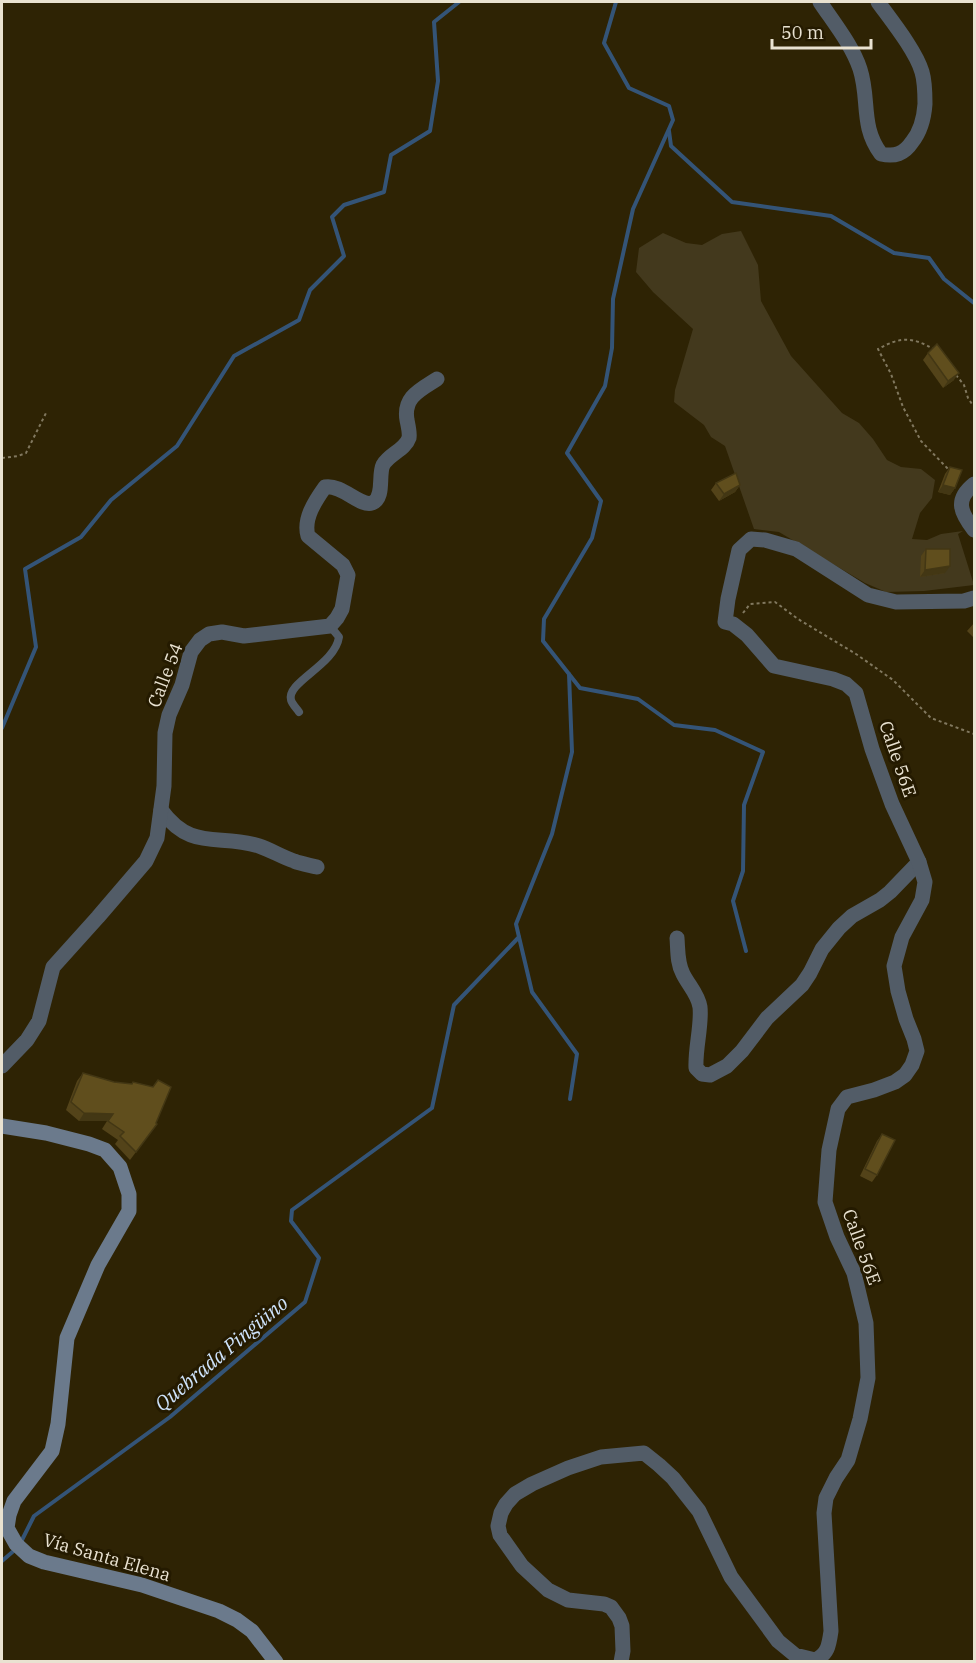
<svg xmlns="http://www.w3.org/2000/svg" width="976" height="1663" viewBox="0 0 976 1663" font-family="'IBM Plex Serif',serif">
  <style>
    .green { fill: #43391d }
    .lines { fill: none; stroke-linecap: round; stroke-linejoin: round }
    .stream { stroke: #345477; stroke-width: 4 }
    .path { stroke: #81785f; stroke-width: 2; stroke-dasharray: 3 3; stroke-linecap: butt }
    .lane { stroke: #525c67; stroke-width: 8 }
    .street { stroke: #525c67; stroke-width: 15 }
    .secondary { stroke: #6b7a8c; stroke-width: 15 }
    .wall { fill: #534319 }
    .shaded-wall { fill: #433714 }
    .building { fill: #604e1d; stroke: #433714; stroke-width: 1.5 }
    .labels { text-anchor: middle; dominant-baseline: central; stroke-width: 6; stroke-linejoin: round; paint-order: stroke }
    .street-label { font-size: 18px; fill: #e9e2d1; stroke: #241a00 }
    .water-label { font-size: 20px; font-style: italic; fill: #cfe4fc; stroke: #241a00 }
  </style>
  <rect width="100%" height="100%" fill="#2e2304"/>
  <polygon class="green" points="741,231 758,265 761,301 791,356 842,413 859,423 873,439 887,460 901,467 921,469 935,480 932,498 920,513 912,539 927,540 941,534 963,531 958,534 974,585 924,591 886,592 865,583 779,532 754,529 725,446 711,437 704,425 674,402 675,390 693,329 653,292 636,272 639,248 663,233 686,243 702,245 722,234"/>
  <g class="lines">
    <g class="stream">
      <polyline points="616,2 604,43 629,88 669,106 673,120 633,209 613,299 612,348 605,386 567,453 601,501 592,538 544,619 543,641 580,688 638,699 674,725 715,730 763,752 744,805 743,871 733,901 746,951"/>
      <polyline points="669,131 671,146 732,202 831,216 894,253 929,258 944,279 974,303"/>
      <polyline points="2,728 36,647 25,569 81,537 111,500 177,446 234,356 299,320 310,290 344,256 332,217 344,205 384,192 391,155 430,131 438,81 434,22 459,2"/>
      <polyline points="519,937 532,992 577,1054 570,1099"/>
      <polyline points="21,1542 34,1516 170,1417 305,1302 319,1258 291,1221 292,1210 432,1108 454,1005 519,937 516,924 552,834 572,752 569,674"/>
      <polyline points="2,1561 17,1548"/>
    </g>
    <g class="path">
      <path d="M935 350C912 336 900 337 878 349L891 374 903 407 921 441 950 471"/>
      <polyline points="956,375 964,385 968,398 972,404 974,404"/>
      <polyline points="2,458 18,456 26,453 46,413"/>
      <polyline points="743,613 750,604 775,602 798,619 856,654 893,680 931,718 974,734"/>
    </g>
    <path class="lane" d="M299 712C297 709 292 704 291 700 286 682 335 665 339 637L330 626"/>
    <g class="street">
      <path d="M820 2C834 23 852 45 860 69 870 100 860 126 881 154 895 157 904 154 912 142 921 131 924 118 925 104 925 93 925 82 922 72 916 51 891 20 878 2"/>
      <path d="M974 484C954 500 961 513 974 530"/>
      <path d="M161 810C192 852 218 833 259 846 271 850 282 857 294 861 301 864 309 865 317 867"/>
      <path d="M677 938C678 950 677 963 683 974 689 986 698 994 700 1007 702 1025 695 1048 696 1068L702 1074 710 1075 727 1066 742 1051 767 1018 802 985 810 973 822 949 839 928 852 916 880 900 890 892 919 862"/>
      <path d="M2 1066 27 1040 39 1021 53 967 98 917 146 861 157 838 164 786 165 733 169 715 182 685 191 652 200 640 209 634 222 632 244 636 330 626 337 618 342 609 348 575 343 565 308 536C303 519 315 501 325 487 342 484 360 507 372 503 385 498 378 475 383 465 389 454 405 450 409 438 410 433 408 425 407 420 403 397 420 390 437 379"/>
      <path d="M621 1662 623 1651 622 1626 619 1618 611 1607 604 1604 568 1600 548 1590 522 1566 500 1535 498 1526 501 1513 506 1504 515 1494 532 1484 568 1468 601 1457 644 1453 659 1465 673 1478 699 1511 731 1577 778 1641 795 1655 815 1660C828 1654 829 1645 831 1631L824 1513 826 1498 836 1478 848 1460 860 1419 868 1378 866 1323 854 1273 837 1237 825 1202 829 1150 838 1109 847 1097 874 1090 895 1082 905 1075 912 1065 917 1051 914 1039 906 1019 898 991 894 966 902 937 922 900 925 882 919 862 892 804 872 749 856 693 846 684 833 679 774 666 747 635 733 624 725 622 728 599 739 550 751 539 765 540 796 549 868 595 896 602 964 601 974 598"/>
    </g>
    <polyline class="secondary" points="2,1126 46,1133 89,1144 105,1150 120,1167 129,1194 129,1211 98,1265 67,1338 58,1424 52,1451 14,1501 9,1515 7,1528 16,1544 29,1556 44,1562 142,1585 219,1611 237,1620 252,1631 276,1662"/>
  </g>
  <g class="wall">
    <polygon points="928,353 954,380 943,388 923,360"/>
    <polygon points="950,467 955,488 950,495 938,492 945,474"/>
    <polygon points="716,483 740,485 735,492 719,501 711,490"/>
    <polygon points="926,549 945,573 920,577 921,556"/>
    <polygon points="975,622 975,639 967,631"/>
    <polygon points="83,1073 157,1124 130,1160 115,1144 118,1140 102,1129 107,1121 79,1121 66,1110 77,1081"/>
    <polygon points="882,1134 877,1175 872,1182 860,1176 877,1141"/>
  </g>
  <g class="shaded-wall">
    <polygon points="959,373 954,380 943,388 948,381"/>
    <polygon points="740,485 735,492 719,501 724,494"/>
    <polygon points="943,485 955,488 950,495 938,492"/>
    <polygon points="950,566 945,573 920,577 925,570"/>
    <polygon points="84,1113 113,1114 107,1121 79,1121"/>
  </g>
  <g class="building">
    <polygon points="937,344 959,373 948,381 928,353"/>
    <polygon points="950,467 962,470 955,488 943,485"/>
    <polygon points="736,473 740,485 724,494 716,483"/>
    <polygon points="926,549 950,549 950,566 925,570"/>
    <polygon points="83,1073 114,1082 132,1084 133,1082 153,1087 158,1080 171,1087 156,1123 157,1124 136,1152 120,1136 124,1132 108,1121 113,1114 84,1113 71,1102"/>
    <polygon points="882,1134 895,1140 877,1175 865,1169"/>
  </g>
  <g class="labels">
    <g class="street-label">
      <text transform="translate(165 675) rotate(-69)">Calle 54</text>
      <text transform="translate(898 759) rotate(71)">Calle 56E</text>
      <text transform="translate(862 1247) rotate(70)">Calle 56E</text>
      <text transform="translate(107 1557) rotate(16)">Vía Santa Elena</text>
    </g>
    <g class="water-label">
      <text transform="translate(221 1353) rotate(-40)">Quebrada Pingüino</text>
    </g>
  </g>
  <rect width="976" height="1663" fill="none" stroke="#e9e2d1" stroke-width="6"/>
  <path d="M772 39v9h99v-9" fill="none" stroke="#e9e2d1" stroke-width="3"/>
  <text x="781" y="39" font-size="18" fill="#e9e2d1" stroke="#241a00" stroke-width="4.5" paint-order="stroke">50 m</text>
</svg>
